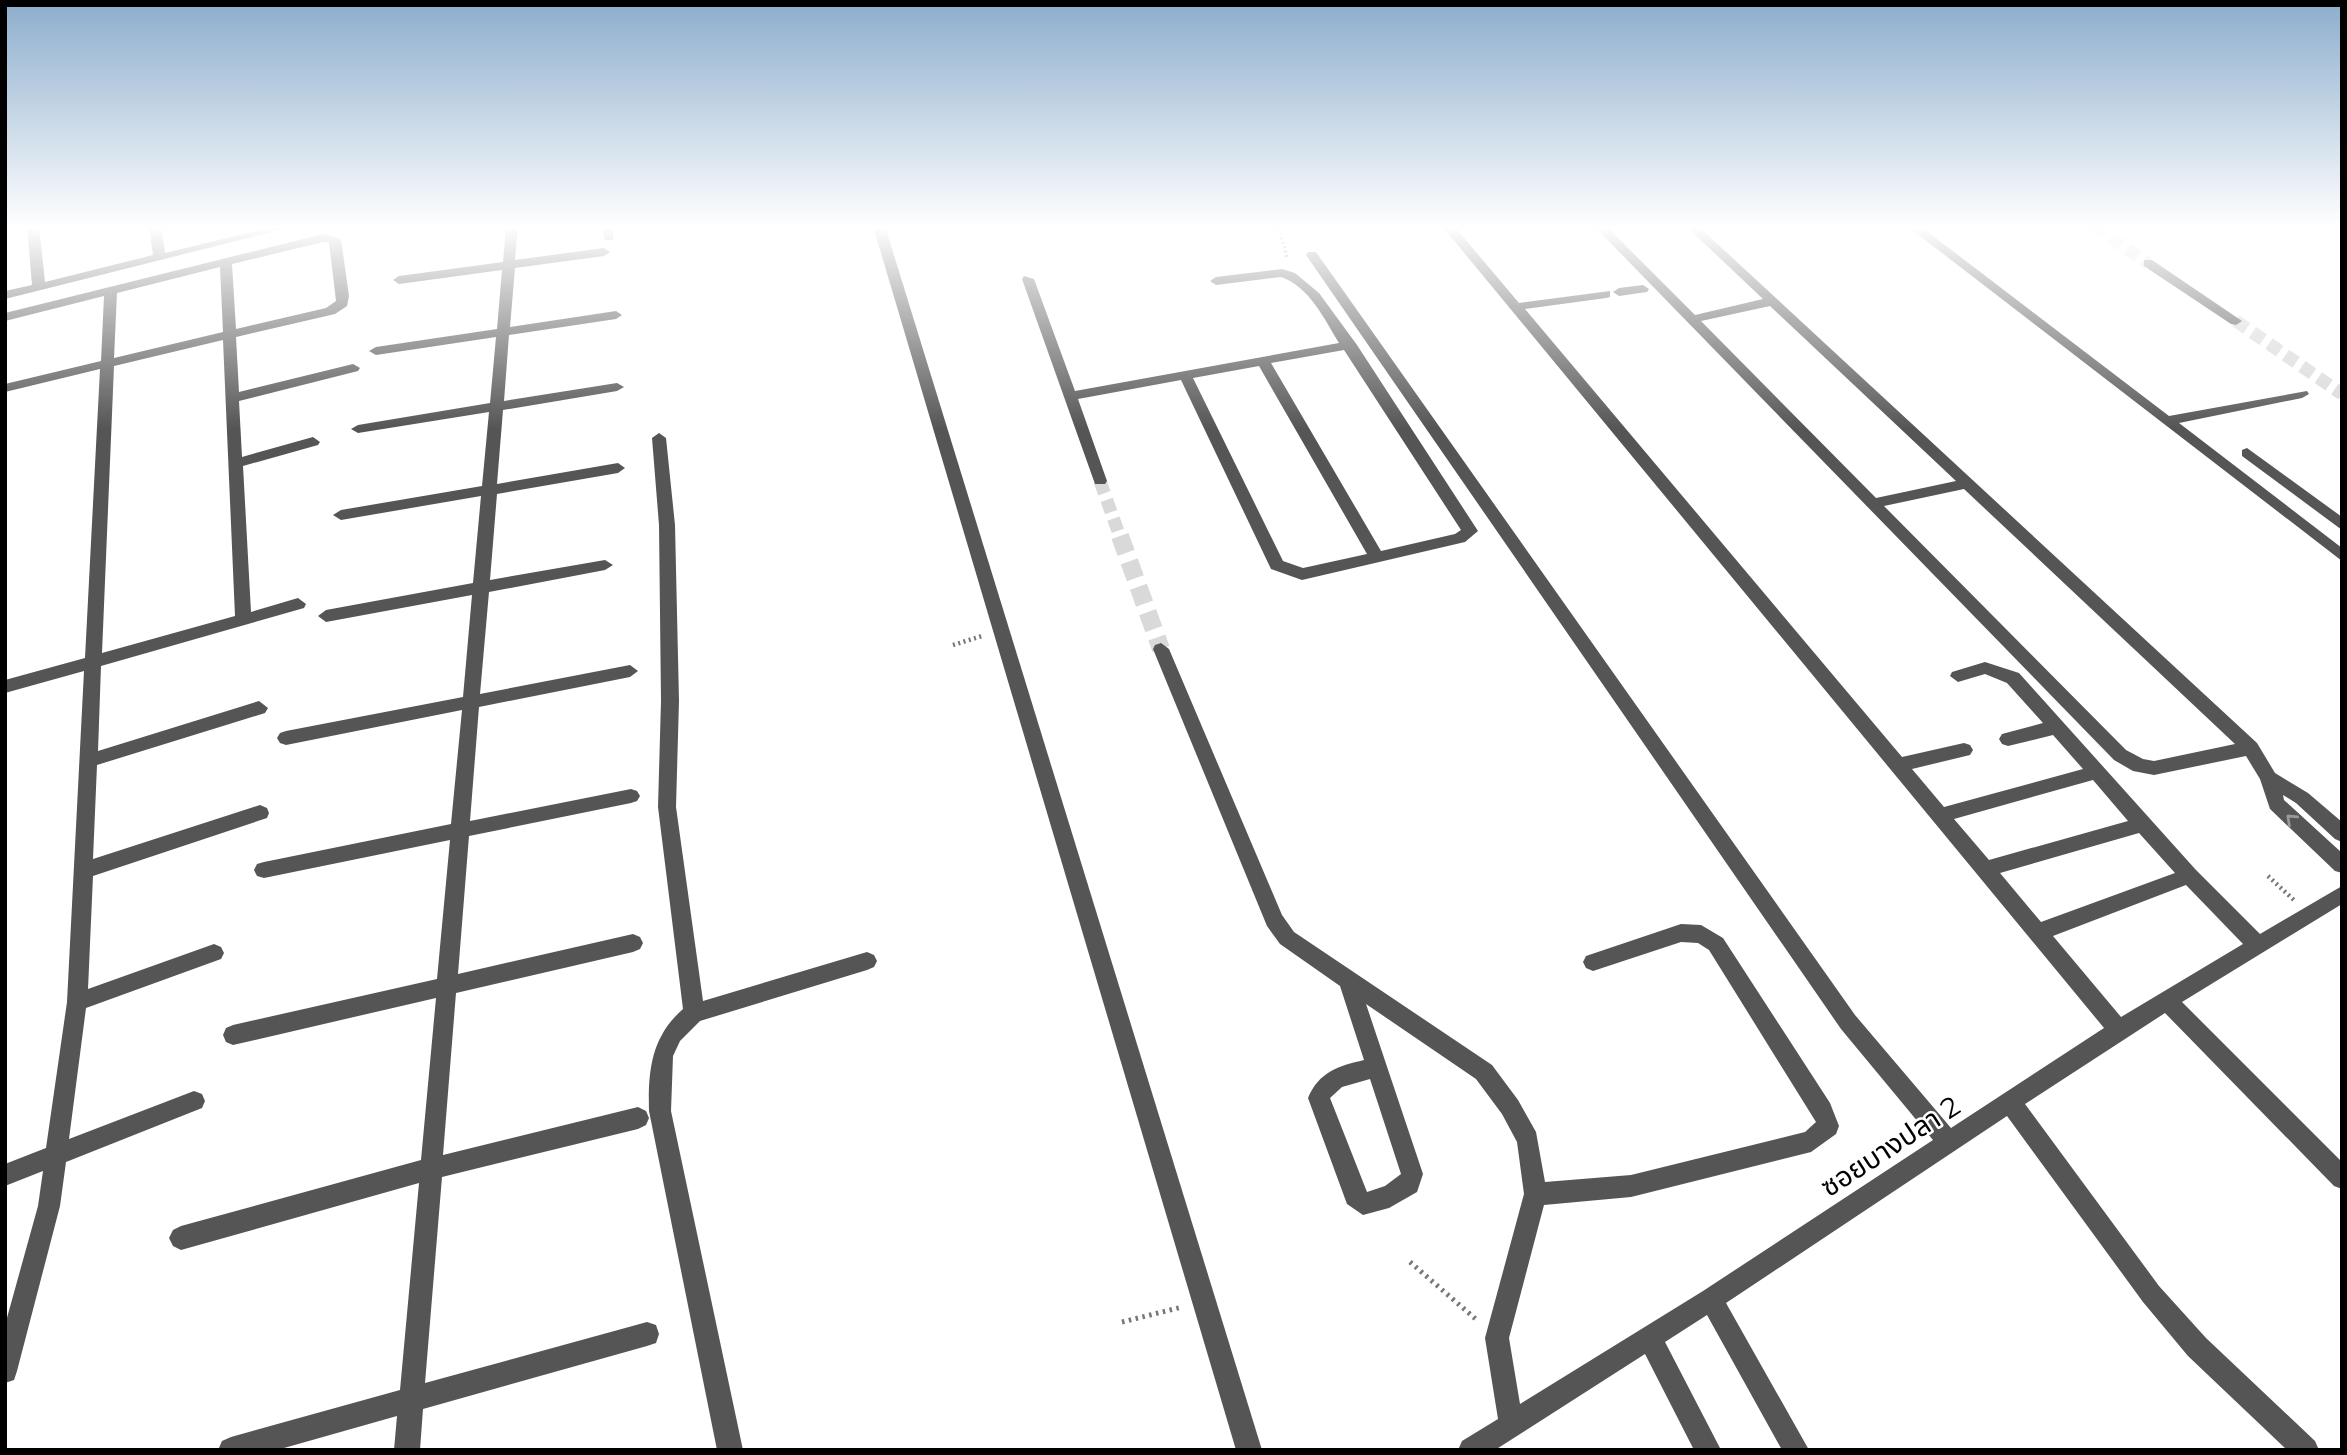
<svg xmlns="http://www.w3.org/2000/svg" width="2347" height="1455" viewBox="0 0 2347 1455" font-family="Montserrat,'Noto Sans Thai',sans-serif">
  <style>
    .lines { fill: none; stroke-linecap: round; stroke-linejoin: round }
    .minor-tunnel-far1 { stroke: #d9d9d9; stroke-width: 13; stroke-dasharray: 13 7; stroke-linecap: butt }
    .minor-tunnel { stroke: #d9d9d9; stroke-width: 18; stroke-dasharray: 18 9; stroke-linecap: butt }
    .path-far2 { stroke: #777; stroke-width: 3.5; stroke-dasharray: 2 2.5; stroke-linecap: butt }
    .path-far1 { stroke: #777; stroke-width: 4.5; stroke-dasharray: 2 3.5; stroke-linecap: butt }
    .path { stroke: #777; stroke-width: 5; stroke-dasharray: 2.5 4.5; stroke-linecap: butt }
    .minor { fill: #555; fill-rule: evenodd }
    .oneway { stroke: #999 }
    .labels { text-anchor: middle; dominant-baseline: central; stroke-width: 5; stroke-linejoin: round; paint-order: stroke }
    .near-street-label { font-size: 28px; fill: #000; stroke: #fff }
  </style>
  <rect width="100%" height="100%" fill="#fff"/>
  <g class="lines">
    <g class="minor-tunnel-far1">
      <polyline points="2094,226 2148,263"/>
      <polyline points="2236,321 2342,394"/>
      <polyline points="1100,481 1120,537"/>
    </g>
    <polyline class="minor-tunnel" points="1120,536 1161,649"/>
    <polyline class="path-far2" points="1275,226 1281,235 1287,258"/>
    <g class="path-far1">
      <polyline points="953,645 982,636"/>
      <polyline points="2268,876 2296,902"/>
    </g>
    <g class="path">
      <polyline points="1410,1262 1478,1321"/>
      <polyline points="1122,1322 1182,1307"/>
    </g>
    <g class="minor">
      <polygon points="27,226 39,226 45,282 153,255 149,226 161,226 165,253 277,226 296,226 5,299 5,291 32,285"/>
      <polygon points="506,226 518,226 515,260 604,248 610,252 604,256 515,268 510,327 616,311 622,315 616,319 509,335 504,401 617,383 624,387 617,391 503,410 497,484 618,463 625,468 618,473 497,494 490,580 605,560 613,565 605,570 489,592 480,694 630,665 638,671 630,677 479,707 470,821 631,789 637,791 640,796 637,801 631,803 469,836 458,974 633,934 640,937 643,943 640,949 633,952 456,993 443,1155 638,1107 646,1111 649,1118 646,1125 638,1129 442,1177 425,1383 647,1322 656,1325 659,1334 656,1343 647,1346 423,1409 420,1450 394,1450 397,1416 277,1450 218,1450 222,1441 231,1437 400,1390 419,1183 181,1250 173,1246 169,1238 173,1230 181,1226 421,1160 436,998 233,1045 226,1042 223,1035 226,1028 233,1025 437,979 450,840 264,878 257,876 254,870 257,864 264,862 451,824 462,710 286,745 280,743 277,738 280,733 286,731 463,697 472,595 326,622 318,616 326,610 473,583 481,496 341,520 333,515 341,510 482,486 489,412 358,433 351,429 358,425 490,403 496,337 376,355 369,351 376,347 497,329 502,270 399,284 393,280 399,276 503,262"/>
      <polygon points="601,226 613,226 613,240 605,240"/>
      <polygon points="873,226 885,226 1262,1450 1236,1450"/>
      <path d="M1442 226H1454L1519 303 1610 291V297L1606 298 1525 309 1902 757 1964 743 1970 745 1973 750 1970 755 1912 769 1944 807 2083 769 2053 735 2008 746 2002 744 1999 739 2002 734 2043 723 2007 683 1985 674 1958 682 1950 676 1952 672 1985 662 2019 673 2196 870 2260 934 2342 886V904L2182 1002 2342 1162V1189L2334 1186 2165 1013 2025 1104 2159 1286 2206 1338 2315 1441 2319 1450H2287L2188 1356 2143 1302 2007 1116 1726 1303 1809 1450H1782L1707 1315 1665 1342 1721 1450H1694L1645 1354 1495 1450H1458L1462 1441 1498 1419 1485 1338 1524 1194 1517 1142 1502 1114 1476 1079 1366 1004 1423 1174 1417 1192 1389 1208 1363 1215 1347 1204 1308 1098C1319 1072 1338 1066 1364 1060L1340 986 1280 944 1267 926 1153 649 1155 645 1161 643 1169 649 1282 915 1294 932 1492 1065 1518 1100 1536 1132 1545 1182 1631 1175 1805 1132 1816 1122 1709 950 1698 943 1681 942 1593 971 1586 968 1583 962 1586 956 1681 924 1701 925 1723 938 1830 1103 1839 1126 1836 1134 1811 1152 1631 1197 1544 1205 1509 1338 1520 1404 1703 1291 1933 1140 1841 1029 1306 255 1308 252H1316L1855 1015 1951 1128 2104 1028ZM2093 780 2128 821 1989 860 1954 819ZM2139 833 2175 873 2041 922 2000 873ZM2186 885 2243 944 2121 1017 2053 936ZM1370 1079 1401 1174 1385 1186 1367 1192 1330 1098 1342 1087Z"/>
      <path d="M1594 226H1606L1695 315 1763 299 1686 226H1698L2257 743 2275 773 2308 793 2342 822V842L2335 839 2296 803 2283 795 2284 800 2342 853V873L2335 871 2270 809 2260 779 2246 756 2154 775 2133 771 2114 760ZM1770 306 1956 481 1876 498 1701 321ZM1964 489 2235 744 2154 761 2143 759 2126 750 1884 506Z"/>
      <polygon points="1907,226 1920,226 2169,416 2307,391 2309,394 2302,398 2179,423 2342,548 2342,561"/>
      <path d="M323 234 341 239 349 296 347 306 335 314 236 337 239 392 353 364 360 368 358 371 239 401 242 457 313 437 320 442 318 445 243 466 251 612 298 598 306 604 304 608 101 666 98 751 259 701 268 708 265 713 97 765 93 859 260 805 267 808 269 813 267 818 93 876 88 989 214 944 221 947 224 953 221 959 86 1008 69 1139 194 1091 202 1094 205 1101 202 1108 66 1162 60 1206 17 1371 14 1380 5 1383V1325L38 1206 43 1171 5 1186V1164L46 1148 67 1002 84 671 5 693V680L85 658 100 369 5 392V384L101 361 104 296 5 321V313ZM323 242H329L336 301 326 308 236 329 232 264ZM220 267 223 332 114 358 117 293ZM223 340 235 616 102 653 114 366Z"/>
      <polygon points="2144,260 2152,260 2242,321 2236,325 2231,324 2144,266"/>
      <path d="M1282 269 1295 273 1319 293 1357 345 1478 531 1465 542 1302 580 1271 569 1181 380 1078 399 1107 481 1105 484H1095L1022 279 1024 276 1034 279 1075 391 1339 343C1325 320 1309 286 1281 277L1216 285 1210 281 1216 277ZM1344 350 1461 530 1455 534 1381 551 1271 363ZM1259 366 1367 554 1303 568 1283 561 1193 378Z"/>
      <polygon points="1643,285 1649,289 1647,292 1619,296 1613,292 1619,288"/>
      <path d="M659 433 666 438 675 525 679 701 676 807 703 1001 867 952 874 955 877 961 874 967 867 970 700 1021 680 1041 673 1056 671 1111 743 1450H717L649 1111C648 1071 651 1037 683 1009L658 807 661 701 659 525 652 438Z"/>
      <polygon points="2247,448 2342,517 2342,530 2242,456 2242,450"/>
    </g>
  </g>
  <defs><path id="oneway-chevron" d="M-2-3.5L2.5 0L-2 3.5" fill="none" stroke-width="1.6" stroke-linecap="round" stroke-linejoin="round" transform="scale(1.75)"/></defs>
  <use class="oneway" href="#oneway-chevron" transform="translate(2291 819) rotate(-137)"/>
  <linearGradient id="sky" x2="0" y2="1"><stop stop-color="#8cadcc"/><stop offset="0.53" stop-color="#fff"/><stop offset="1" stop-color="#fff" stop-opacity="0"/></linearGradient>
  <rect width="2347" height="429" fill="url(#sky)"/>
  <g class="labels">
    <g class="near-street-label">
      <text transform="translate(1890 1146) rotate(-33)">ซอยบางปลา 2</text>
    </g>
  </g>
  <rect width="2347" height="1455" fill="none" stroke="#000000" stroke-width="14"/>
</svg>
